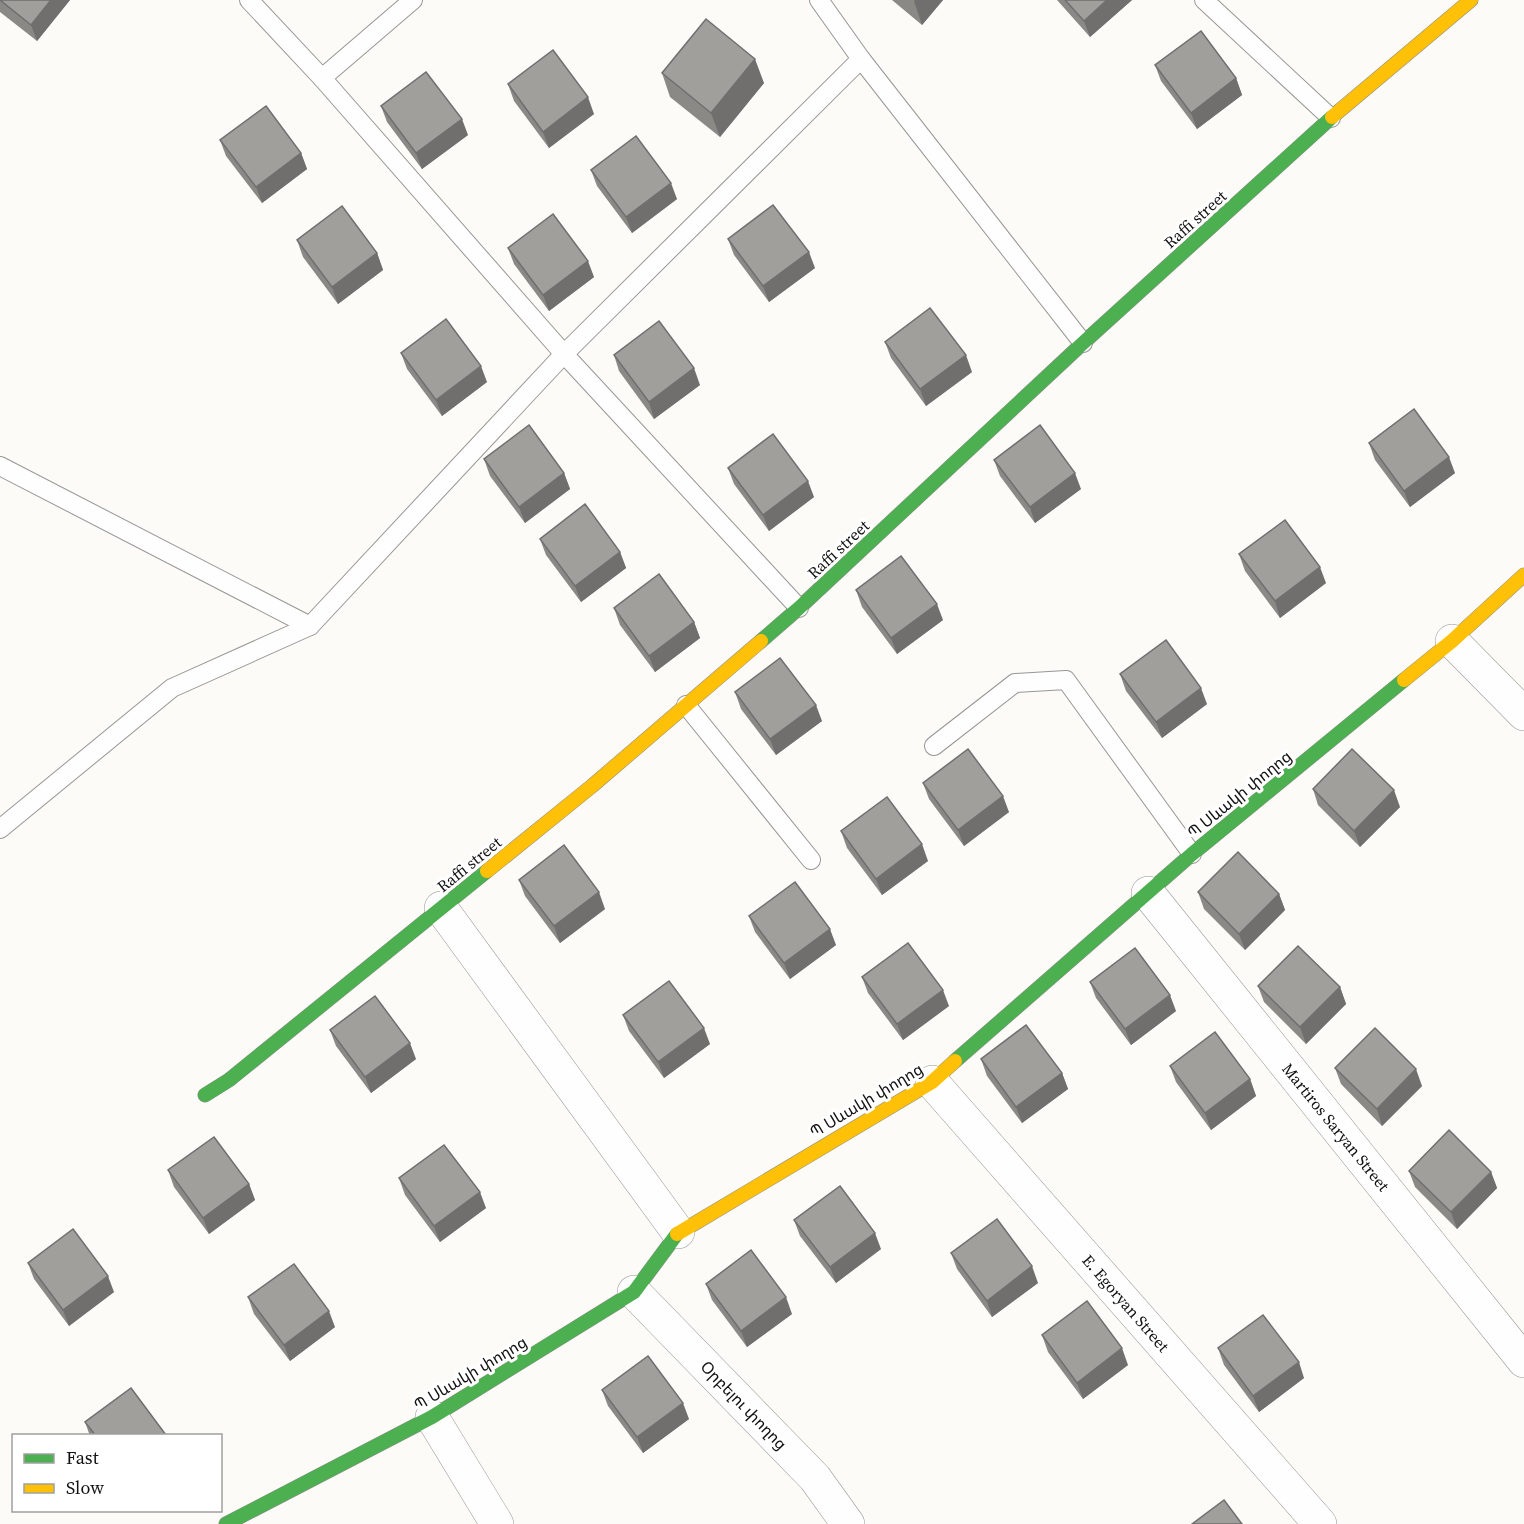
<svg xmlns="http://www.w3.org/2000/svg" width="1524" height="1524" viewBox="0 0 1524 1524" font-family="'Source Serif 4','Noto Sans Armenian',serif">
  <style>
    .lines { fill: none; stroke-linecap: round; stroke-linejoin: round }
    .lane-casing { stroke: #979695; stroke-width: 20 }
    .street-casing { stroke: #979695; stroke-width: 34 }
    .fast-casing { stroke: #8d8d8b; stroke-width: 15 }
    .slow-casing { stroke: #8d8d8b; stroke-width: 15 }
    .lane { stroke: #fffefe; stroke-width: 18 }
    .street { stroke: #fffefe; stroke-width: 33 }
    .fast { stroke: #4caf50; stroke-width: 14 }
    .slow { stroke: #ffc107; stroke-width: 14 }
    .wall { fill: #8a8986 }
    .shaded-wall { fill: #706f6d }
    .building { fill: #a09f9c; stroke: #706f6d; stroke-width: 1.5 }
    .labels { text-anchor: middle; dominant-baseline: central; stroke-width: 6; stroke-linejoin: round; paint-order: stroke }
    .street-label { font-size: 16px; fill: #111; stroke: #fff }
  </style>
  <rect width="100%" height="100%" fill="#fcfbf7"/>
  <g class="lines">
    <defs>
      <g id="lane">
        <polyline points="249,0 322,78 413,0"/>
        <polyline points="819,0 861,59 1083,343"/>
        <polyline points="1204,0 1331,118"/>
        <polyline points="322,78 564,354 799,608"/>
        <polyline points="0,466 310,626"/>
        <polyline points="686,705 811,860"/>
        <polyline points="934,746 1015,683 1066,680 1192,854"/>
        <polyline points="0,829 172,688 310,626 564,354 861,59"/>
      </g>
      <g id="street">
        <polyline points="1452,641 1524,714"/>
        <polyline points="1148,893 1524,1361"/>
        <polyline points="441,908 678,1232"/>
        <polyline points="932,1082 1320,1524"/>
        <polyline points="634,1292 815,1478 848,1524"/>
        <polyline points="432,1417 497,1524"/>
      </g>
      <g id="fast">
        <polyline points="761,641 799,608 1083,343 1332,117"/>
        <polyline points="955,1061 1192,854 1404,680"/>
        <polyline points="205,1095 229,1080 487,871"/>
        <polyline points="226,1524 432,1417 634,1292 677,1234"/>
      </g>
      <g id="slow">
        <polyline points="1332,117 1471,0"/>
        <polyline points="1404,680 1452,641 1524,575"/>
        <polyline points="487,871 592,786 761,641"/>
        <polyline points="677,1234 932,1082 955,1061"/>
      </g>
    </defs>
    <use href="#lane" class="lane-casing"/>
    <use href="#street" class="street-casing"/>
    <use href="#fast" class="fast-casing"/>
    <use href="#slow" class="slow-casing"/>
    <use href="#lane" class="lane"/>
    <use href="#street" class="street"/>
    <use href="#fast" class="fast"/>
    <use href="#slow" class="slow"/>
  </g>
  <g class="wall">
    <polygon points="0,0 70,0 37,41 0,12"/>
    <polygon points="892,0 943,0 922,25"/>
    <polygon points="1057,0 1132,0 1090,37"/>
    <polygon points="1155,65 1236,78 1242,95 1197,129 1161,81"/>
    <polygon points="662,73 764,83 720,137 670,97"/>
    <polygon points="508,84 594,114 549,148 514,101"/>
    <polygon points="381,106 468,135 422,169 387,122"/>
    <polygon points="220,140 301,153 307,169 262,203 226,156"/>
    <polygon points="591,170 677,199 632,233 597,186"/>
    <polygon points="728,239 815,268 769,302 734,255"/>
    <polygon points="297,240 377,253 383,270 338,304 303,257"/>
    <polygon points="508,248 594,277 549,311 514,264"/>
    <polygon points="885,342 972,372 926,406 891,358"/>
    <polygon points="401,353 487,382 442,416 407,369"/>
    <polygon points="614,355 700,385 654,419 619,371"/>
    <polygon points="1369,443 1455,473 1410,507 1375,460"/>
    <polygon points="484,459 564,473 570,489 525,523 490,476"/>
    <polygon points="994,460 1081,489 1035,523 1000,476"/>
    <polygon points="728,468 814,497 769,531 734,484"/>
    <polygon points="540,539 620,552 626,568 581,602 546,555"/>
    <polygon points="1239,554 1326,583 1280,618 1245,571"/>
    <polygon points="856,590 943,620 897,654 862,607"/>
    <polygon points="614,608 694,622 700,638 655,672 620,625"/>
    <polygon points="1120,674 1207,704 1162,738 1126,691"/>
    <polygon points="735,692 822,721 776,755 741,709"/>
    <polygon points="923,783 1009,812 964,846 929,799"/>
    <polygon points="1313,789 1400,807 1360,847 1318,805"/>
    <polygon points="841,831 928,861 882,895 847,848"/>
    <polygon points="519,880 605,909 560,943 525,896"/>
    <polygon points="1198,892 1279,894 1285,910 1245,950 1204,909"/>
    <polygon points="749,916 836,945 790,979 755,932"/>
    <polygon points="862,977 949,1006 903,1040 868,993"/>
    <polygon points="1090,982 1176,1011 1131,1045 1096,998"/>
    <polygon points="1258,986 1340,987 1346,1004 1306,1044 1264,1002"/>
    <polygon points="623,1015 710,1044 664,1078 629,1031"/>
    <polygon points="330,1030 416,1059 371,1093 336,1046"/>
    <polygon points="981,1059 1062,1073 1068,1089 1022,1123 987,1076"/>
    <polygon points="1170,1066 1250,1079 1256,1096 1211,1130 1176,1082"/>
    <polygon points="1335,1068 1422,1086 1382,1126 1341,1084"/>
    <polygon points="168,1170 249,1184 255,1200 209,1234 174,1187"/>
    <polygon points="1409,1171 1491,1172 1497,1188 1457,1229 1415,1187"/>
    <polygon points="399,1178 486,1208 440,1242 405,1195"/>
    <polygon points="794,1220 881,1249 836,1283 800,1236"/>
    <polygon points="951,1253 1038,1283 992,1317 957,1269"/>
    <polygon points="28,1263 114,1292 69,1326 34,1279"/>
    <polygon points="706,1284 792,1314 747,1347 712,1300"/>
    <polygon points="248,1297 335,1327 290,1361 254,1314"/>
    <polygon points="1042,1335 1128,1365 1083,1399 1048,1352"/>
    <polygon points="1218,1348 1304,1378 1259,1412 1224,1365"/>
    <polygon points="131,1388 166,1436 90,1436 85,1422"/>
    <polygon points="602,1390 689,1419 643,1453 608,1406"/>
  </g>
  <g class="shaded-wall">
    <polygon points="51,0 70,0 37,41 31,25"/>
    <polygon points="915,0 943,0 922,25 914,1"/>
    <polygon points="1107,0 1132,0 1090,37 1084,21"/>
    <polygon points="755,59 764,83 720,137 711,113"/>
    <polygon points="1236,78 1242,95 1197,129 1191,113"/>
    <polygon points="588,97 594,114 549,148 543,132"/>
    <polygon points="462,119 468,135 422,169 416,153"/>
    <polygon points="301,153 307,169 262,203 256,187"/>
    <polygon points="671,183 677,199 632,233 626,217"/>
    <polygon points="809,252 815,268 769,302 763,286"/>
    <polygon points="377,253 383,270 338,304 332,287"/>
    <polygon points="588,261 594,277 549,311 543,295"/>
    <polygon points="966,355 972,372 926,406 920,389"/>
    <polygon points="481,366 487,382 442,416 436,400"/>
    <polygon points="694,368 700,385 654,419 649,402"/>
    <polygon points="1449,457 1455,473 1410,507 1404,491"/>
    <polygon points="564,473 570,489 525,523 519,507"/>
    <polygon points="1075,473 1081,489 1035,523 1030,507"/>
    <polygon points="808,481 814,497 769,531 763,515"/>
    <polygon points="620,552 626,568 581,602 575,586"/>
    <polygon points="1320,567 1326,583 1280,618 1275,601"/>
    <polygon points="937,604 943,620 897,654 891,638"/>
    <polygon points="694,622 700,638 655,672 649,656"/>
    <polygon points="1201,688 1207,704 1162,738 1156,722"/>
    <polygon points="816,705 822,721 776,755 770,739"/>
    <polygon points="1394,790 1400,807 1360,847 1354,831"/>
    <polygon points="1003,796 1009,812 964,846 958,830"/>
    <polygon points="922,844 928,861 882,895 876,879"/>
    <polygon points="599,892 605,909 560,943 554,926"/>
    <polygon points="1279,894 1285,910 1245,950 1239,934"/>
    <polygon points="830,929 836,945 790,979 784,963"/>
    <polygon points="1340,987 1346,1004 1306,1044 1300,1027"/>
    <polygon points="943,990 949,1006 903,1040 897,1024"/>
    <polygon points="1170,995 1176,1011 1131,1045 1125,1029"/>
    <polygon points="704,1028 710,1044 664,1078 658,1062"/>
    <polygon points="410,1043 416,1059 371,1093 365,1077"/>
    <polygon points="1416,1069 1422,1086 1382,1126 1377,1109"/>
    <polygon points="1062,1073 1068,1089 1022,1123 1016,1107"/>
    <polygon points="1250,1079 1256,1096 1211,1130 1205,1113"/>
    <polygon points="1491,1172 1497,1188 1457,1229 1451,1212"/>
    <polygon points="249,1184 255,1200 209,1234 203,1218"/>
    <polygon points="480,1192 486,1208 440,1242 434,1226"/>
    <polygon points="875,1233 881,1249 836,1283 830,1267"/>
    <polygon points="1032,1266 1038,1283 992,1317 987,1301"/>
    <polygon points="108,1276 114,1292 69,1326 63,1310"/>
    <polygon points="786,1297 792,1314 747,1347 741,1331"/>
    <polygon points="329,1311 335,1327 290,1361 284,1345"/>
    <polygon points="1122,1348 1128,1365 1083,1399 1077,1383"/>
    <polygon points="1299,1362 1304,1378 1259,1412 1253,1396"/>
    <polygon points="683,1403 689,1419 643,1453 637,1437"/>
  </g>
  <g class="building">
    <polygon points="0,0 51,0 31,25"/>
    <polygon points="1065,0 1107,0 1084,21"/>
    <polygon points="706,19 755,59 711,113 662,73"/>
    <polygon points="1201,31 1236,78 1191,113 1155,65"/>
    <polygon points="553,50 588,97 543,132 508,84"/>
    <polygon points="426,72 462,119 416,153 381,106"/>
    <polygon points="266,106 301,153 256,187 220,140"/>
    <polygon points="636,136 671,183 626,217 591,170"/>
    <polygon points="773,205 809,252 763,286 728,239"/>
    <polygon points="342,206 377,253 332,287 297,240"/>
    <polygon points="553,214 588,261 543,295 508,248"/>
    <polygon points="930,308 966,355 920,389 885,342"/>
    <polygon points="446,319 481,366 436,400 401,353"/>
    <polygon points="659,321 694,368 649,402 614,355"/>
    <polygon points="1414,409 1449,457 1404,491 1369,443"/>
    <polygon points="529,425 564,473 519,507 484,459"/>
    <polygon points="1040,425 1075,473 1030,507 994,460"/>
    <polygon points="773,434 808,481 763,515 728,468"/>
    <polygon points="585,504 620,552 575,586 540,539"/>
    <polygon points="1285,520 1320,567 1275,601 1239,554"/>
    <polygon points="901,556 937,604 891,638 856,590"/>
    <polygon points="659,574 694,622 649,656 614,608"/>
    <polygon points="1166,640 1201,688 1156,722 1120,674"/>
    <polygon points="780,658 816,705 770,739 735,692"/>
    <polygon points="968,749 1003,796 958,830 923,783"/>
    <polygon points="1352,749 1394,790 1354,831 1313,789"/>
    <polygon points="887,797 922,844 876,879 841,831"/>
    <polygon points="564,845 599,892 554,926 519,880"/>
    <polygon points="1238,852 1279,894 1239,934 1198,892"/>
    <polygon points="795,882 830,929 784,963 749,916"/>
    <polygon points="908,943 943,990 897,1024 862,977"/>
    <polygon points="1298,946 1340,987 1300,1027 1258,986"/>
    <polygon points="1135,948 1170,995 1125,1029 1090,982"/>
    <polygon points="669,981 704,1028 658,1062 623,1015"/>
    <polygon points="375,996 410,1043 365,1077 330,1030"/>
    <polygon points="1026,1025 1062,1073 1016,1107 981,1059"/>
    <polygon points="1375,1028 1416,1069 1377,1109 1335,1068"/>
    <polygon points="1215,1032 1250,1079 1205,1113 1170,1066"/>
    <polygon points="1449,1130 1491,1172 1451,1212 1409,1171"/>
    <polygon points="214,1137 249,1184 203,1218 168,1170"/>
    <polygon points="444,1145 480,1192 434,1226 399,1178"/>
    <polygon points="840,1186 875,1233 830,1267 794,1220"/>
    <polygon points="997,1219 1032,1266 987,1301 951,1253"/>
    <polygon points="73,1229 108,1276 63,1310 28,1263"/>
    <polygon points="751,1250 786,1297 741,1331 706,1284"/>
    <polygon points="294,1264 329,1311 284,1345 248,1297"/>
    <polygon points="1087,1301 1122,1348 1077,1383 1042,1335"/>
    <polygon points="1263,1315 1299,1362 1253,1396 1218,1348"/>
    <polygon points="648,1356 683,1403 637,1437 602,1390"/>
    <polygon points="131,1388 166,1435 96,1436 85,1422"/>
    <polygon points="1224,1500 1242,1524 1192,1524"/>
  </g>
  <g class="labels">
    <g class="street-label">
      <text transform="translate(1195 219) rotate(-42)">Raffi street</text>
      <text transform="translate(838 549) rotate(-43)">Raffi street</text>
      <text transform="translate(1239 794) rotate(-39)">Պ Սևակի փողոց</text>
      <text transform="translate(469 864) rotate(-39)">Raffi street</text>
      <text transform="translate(866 1100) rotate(-31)">Պ Սևակի փողոց</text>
      <text transform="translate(1336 1127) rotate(51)">Martiros Saryan Street</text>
      <text transform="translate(1126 1303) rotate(49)">E. Egoryan Street</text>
      <text transform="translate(470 1373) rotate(-31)">Պ Սևակի փողոց</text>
      <text transform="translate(744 1405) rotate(46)">Օրբելու փողոց</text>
    </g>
  </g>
  <rect x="12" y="1434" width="210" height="78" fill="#ffffff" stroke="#a0a0a0" stroke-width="1.5"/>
  <rect x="24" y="1454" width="30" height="9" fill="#4caf50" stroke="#a0a0a0" stroke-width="1.5"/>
  <text x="66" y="1464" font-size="18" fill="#111111">Fast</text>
  <rect x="24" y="1484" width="30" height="9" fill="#ffc107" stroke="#a0a0a0" stroke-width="1.5"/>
  <text x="66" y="1494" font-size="18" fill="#111111">Slow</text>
</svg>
